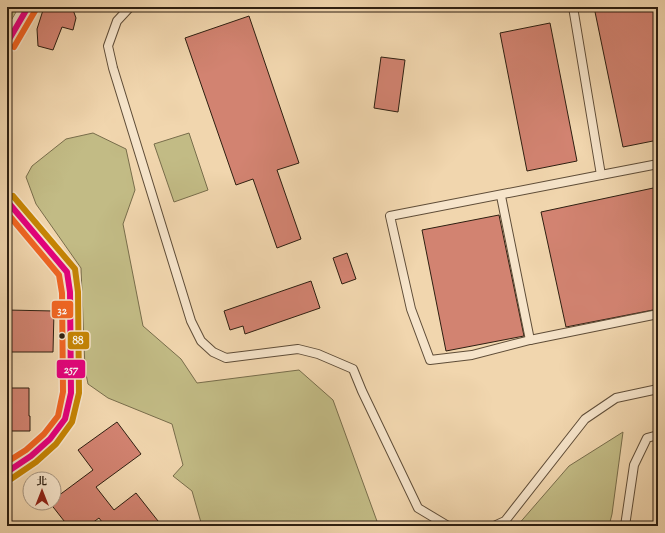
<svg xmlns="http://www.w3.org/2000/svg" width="665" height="533" viewBox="0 0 665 533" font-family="'Sorts Mill Goudy','Noto Serif TC',serif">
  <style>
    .green { fill: #c2bb85; stroke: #786d4b }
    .building { fill: #d28371; stroke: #2e1f11 }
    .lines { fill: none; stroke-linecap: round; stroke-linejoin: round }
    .lane-casing { stroke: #5f4d38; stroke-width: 10 }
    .street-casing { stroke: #5f4d38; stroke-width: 16 }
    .lane { stroke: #f6e4ca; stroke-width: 8 }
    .street { stroke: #f6e4ca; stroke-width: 15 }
    .bus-1-casing { stroke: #f6e4ca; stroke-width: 9 }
    .bus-2-casing { stroke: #f6e4ca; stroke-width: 9 }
    .bus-3-casing { stroke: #f6e4ca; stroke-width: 9 }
    .bus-1 { stroke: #e5007d; stroke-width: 6 }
    .bus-2 { stroke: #f26522; stroke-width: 6 }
    .bus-3 { stroke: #c58404; stroke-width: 6 }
    .bus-dot { fill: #2e1f11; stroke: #f6e4ca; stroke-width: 1.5 }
    .line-badge { stroke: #f6e4ca; stroke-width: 1.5 }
    .badge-label { font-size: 11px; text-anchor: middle; font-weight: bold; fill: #fff }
  </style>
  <rect width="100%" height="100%" fill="#f1d6ae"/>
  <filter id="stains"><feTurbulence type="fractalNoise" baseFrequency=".005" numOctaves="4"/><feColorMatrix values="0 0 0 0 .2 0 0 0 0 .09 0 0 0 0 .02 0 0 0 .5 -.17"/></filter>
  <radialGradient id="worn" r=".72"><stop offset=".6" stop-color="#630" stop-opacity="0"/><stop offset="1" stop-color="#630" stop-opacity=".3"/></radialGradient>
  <g class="green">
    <polygon points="7,7 22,7 7,33"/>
    <polygon points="93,133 126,149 135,190 123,224 143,326 181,359 197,383 299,370 333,400 378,524 386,526 202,526 192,491 173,476 183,465 172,424 108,398 88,384 85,369 81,268 36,204 26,177 32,166 66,139"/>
    <polygon points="189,133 208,190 174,202 154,144"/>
    <polygon points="623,432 612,514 609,526 517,526 569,466"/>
  </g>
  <g class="building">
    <polygon points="44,7 72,7 76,18 73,30 62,27 53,50 38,46 37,29"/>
    <polygon points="594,7 658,7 658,140 623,147"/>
    <polygon points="249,16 299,163 277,170 301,239 277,248 253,179 236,185 185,38"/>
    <polygon points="550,23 577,161 527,171 500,33"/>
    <polygon points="381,57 405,60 398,112 374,108"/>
    <polygon points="658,187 658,309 566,327 541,212"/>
    <polygon points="499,215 524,336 446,351 422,230"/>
    <polygon points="347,253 356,279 342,284 333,258"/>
    <polygon points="311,281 320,308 245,334 243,326 230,330 224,311"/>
    <polygon points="7,310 54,311 53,352 7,352"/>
    <polygon points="8,388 29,388 29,416 30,416 30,431 10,431 10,424 7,424 7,395 8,395"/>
    <polygon points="117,422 141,454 96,487 114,510 136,493 162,526 105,526 99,518 88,526 68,526 50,503 54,503 54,499 93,470 78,450"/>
  </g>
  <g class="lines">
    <defs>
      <g id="lane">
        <polyline points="130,7 117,21 108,46 113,68 191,321 201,341 213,352 226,358 298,349 318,354 353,369 362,391 418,508 448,526"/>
        <polyline points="573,7 601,175 658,164"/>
        <polyline points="601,175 390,216 411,309 430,360 472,355 530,340 658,314"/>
        <polyline points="501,196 530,340"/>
        <polyline points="494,526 505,521 585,419 616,398 658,389"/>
        <polyline points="625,526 634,465 647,438 658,435"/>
      </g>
      <g id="street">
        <polyline points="7,43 28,7"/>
        <polyline points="7,201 67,272 70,292 71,393 65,419 50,439 31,456 7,472"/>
      </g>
    </defs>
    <use href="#lane" class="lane-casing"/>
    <use href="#street" class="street-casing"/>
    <use href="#lane" class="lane"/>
    <use href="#street" class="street"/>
    <defs>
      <g id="bus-1">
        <polyline points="7,43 28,7"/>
        <polyline points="7,201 67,272 70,292 71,393 65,419 50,439 31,456 7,472"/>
      </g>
      <g id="bus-2">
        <polyline points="14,47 35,11"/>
        <polyline points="7,213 59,275 62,293 63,392 58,416 44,434 26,450 7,462"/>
      </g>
      <polyline id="bus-3" points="11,479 36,462 56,444 72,422 79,393 78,292 75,269 13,196"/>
    </defs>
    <use href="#bus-1" class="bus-1-casing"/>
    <use href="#bus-2" class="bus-2-casing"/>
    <use href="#bus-3" class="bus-3-casing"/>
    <use href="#bus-1" class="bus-1"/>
    <use href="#bus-2" class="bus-2"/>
    <use href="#bus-3" class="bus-3"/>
  </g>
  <circle class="bus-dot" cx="62" cy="336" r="3.5"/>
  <g class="line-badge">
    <rect x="51" y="300" width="23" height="19" rx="4" fill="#f26522"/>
    <rect x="67" y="331" width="23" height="19" rx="4" fill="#c58404"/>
    <rect x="56" y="359" width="30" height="20" rx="4" fill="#e5007d"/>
  </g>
  <g class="badge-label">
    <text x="62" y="314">32</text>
    <text x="78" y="344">88</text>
    <text x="71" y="373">257</text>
  </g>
  <rect width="665" height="533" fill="none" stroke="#f1d6ae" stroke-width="24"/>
  <rect x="8" y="8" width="649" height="517" fill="none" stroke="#2e1f11" stroke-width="2"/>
  <rect x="12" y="12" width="641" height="509" fill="none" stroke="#2e1f11"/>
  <g transform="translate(42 491)"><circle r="19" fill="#f6e4ca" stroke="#a69580"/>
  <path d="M0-3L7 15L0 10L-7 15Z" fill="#8f2418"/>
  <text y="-6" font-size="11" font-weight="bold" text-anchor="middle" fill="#2e1f11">北</text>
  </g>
  <rect width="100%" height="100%" filter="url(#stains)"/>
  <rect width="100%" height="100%" fill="url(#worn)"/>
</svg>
